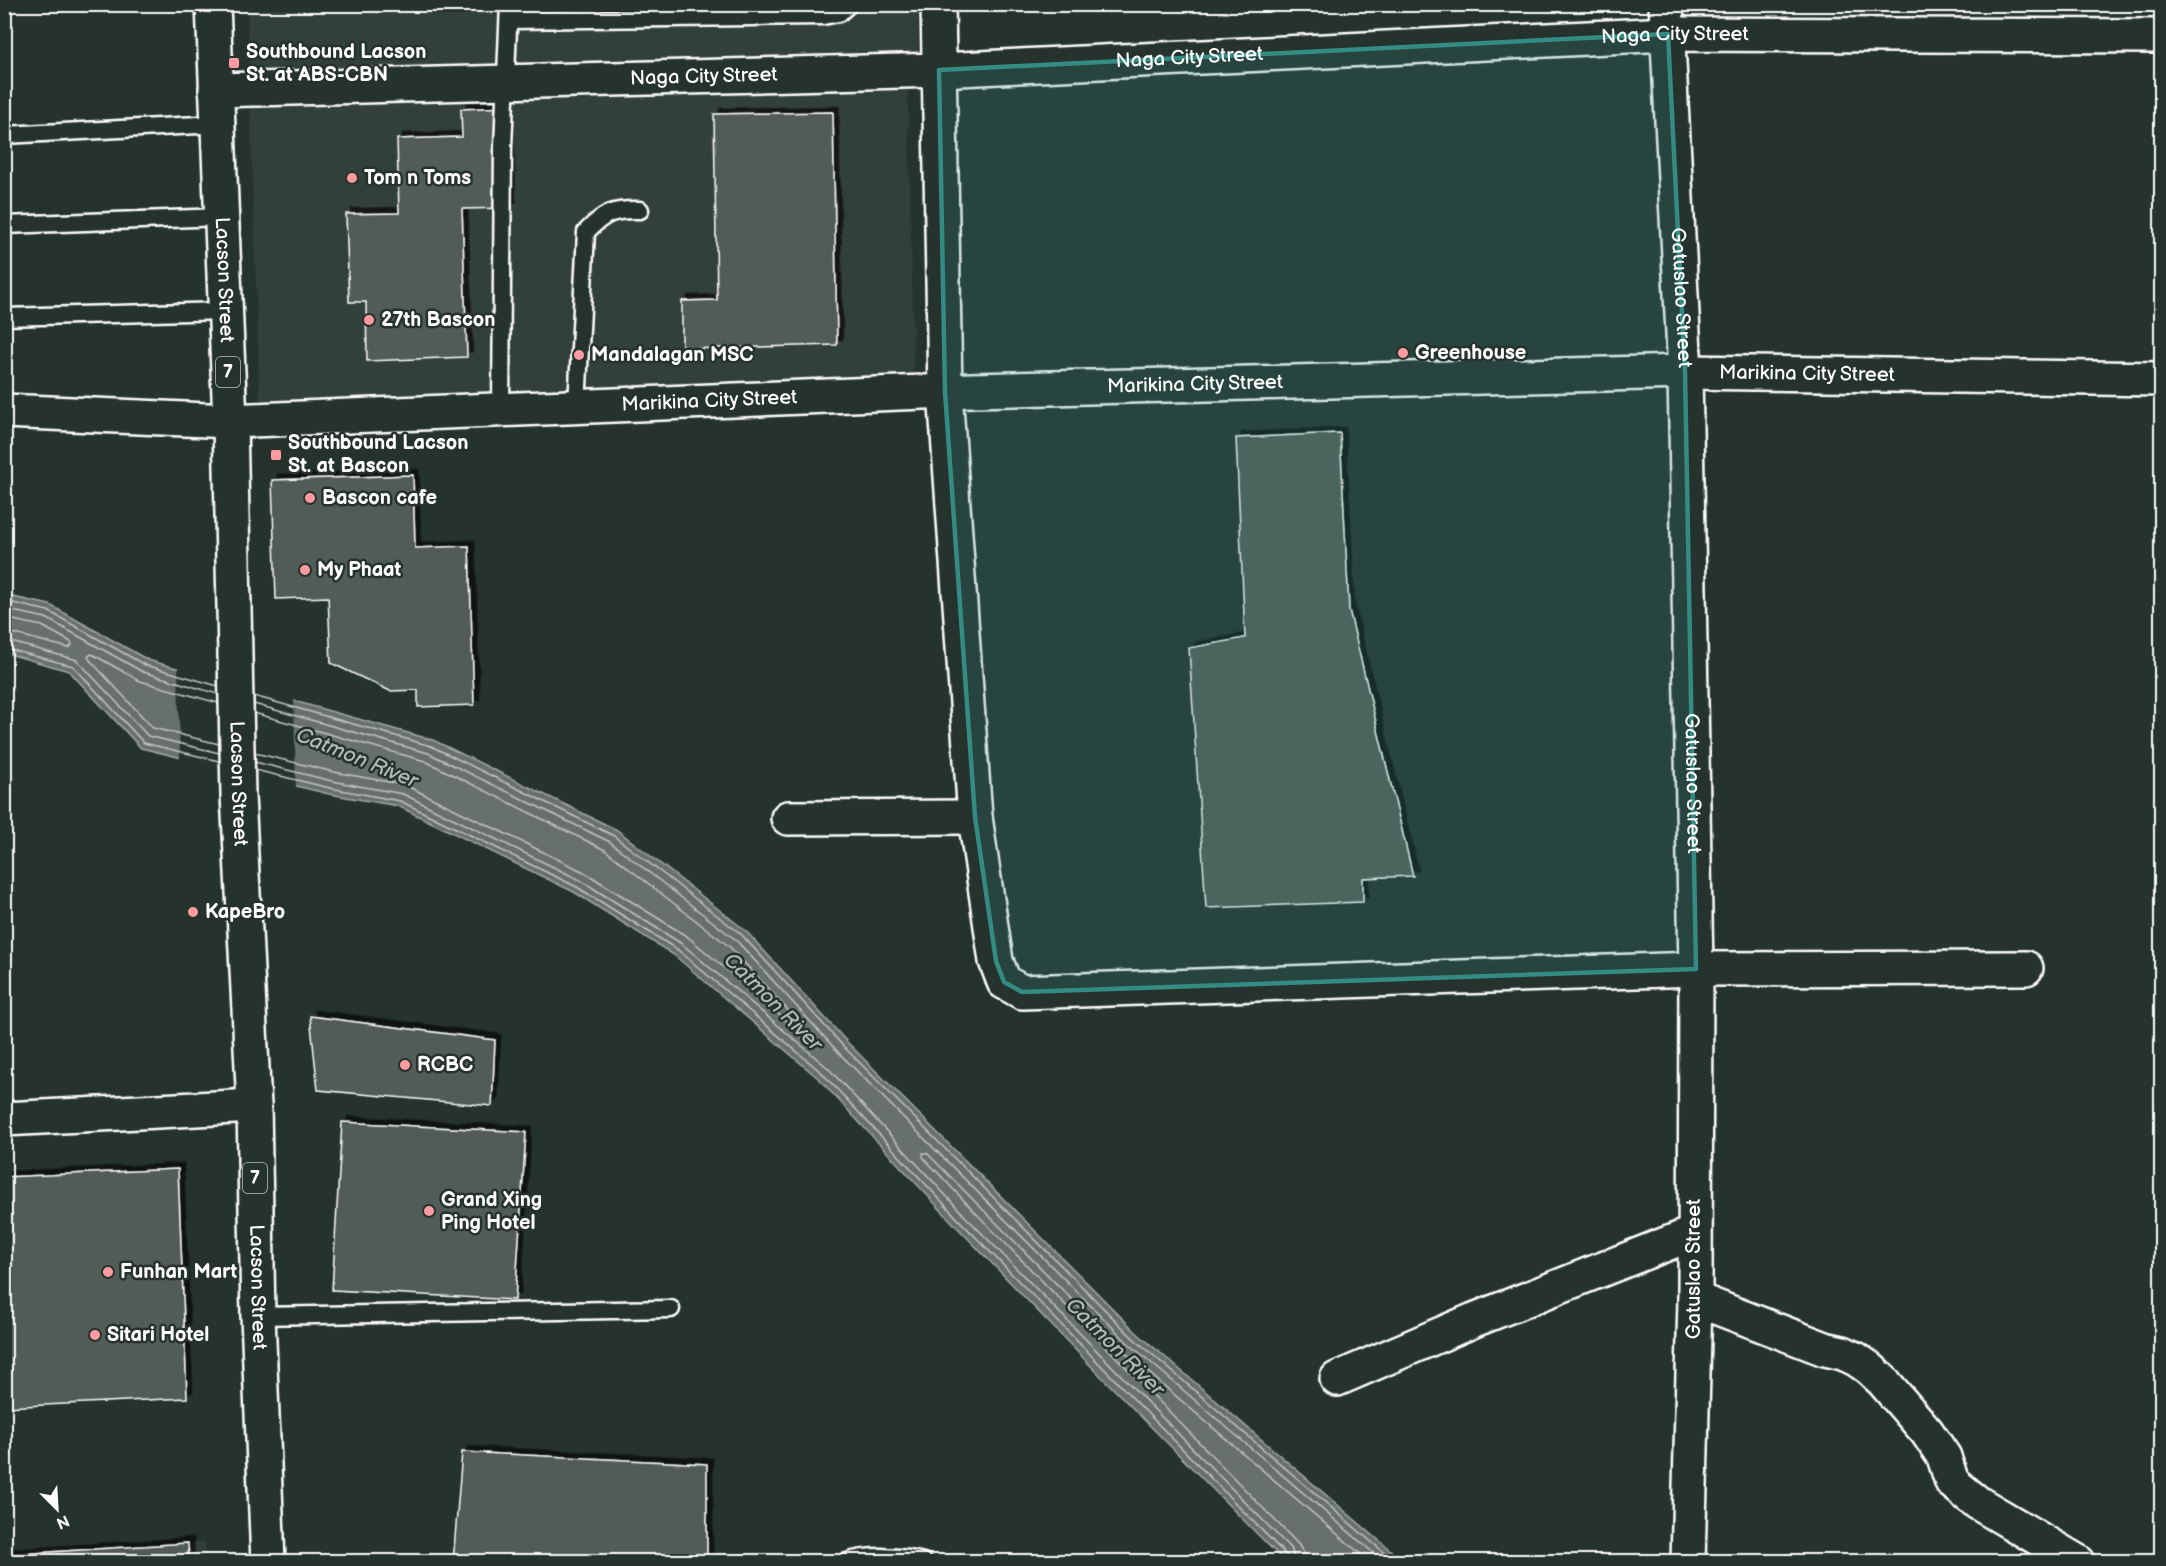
<svg xmlns="http://www.w3.org/2000/svg" width="2166" height="1566" viewBox="0 0 2166 1566" font-family="'Balsamiq Sans',sans-serif">
  <style>
    .built { fill: #333f3a }
    .water { fill: #67706c; stroke: #a4a9a7; stroke-width: 1.5 }
    .pier { fill: #26332d }
    .lines { fill: none; stroke-linecap: round; stroke-linejoin: round }
    .shore { stroke: #c2c6c4; stroke-width: 1.5 }
    .building { fill: #515c57; stroke: #fff; stroke-width: 1.5; filter: url(#shadow) }
    .lane-casing { stroke: #fff; stroke-width: 21 }
    .street-casing { stroke: #fff; stroke-width: 38 }
    .secondary-casing { stroke: #fff; stroke-width: 38 }
    .primary-casing { stroke: #fff; stroke-width: 38 }
    .lane { stroke: #26332d; stroke-width: 16 }
    .street { stroke: #26332d; stroke-width: 33 }
    .secondary { stroke: #26332d; stroke-width: 33 }
    .primary { stroke: #26332d; stroke-width: 33 }
    .marked { fill: #338b84; fill-opacity: 0.2; stroke: #338b84; stroke-width: 4.5; stroke-linejoin: round }
    .poi-dot { fill: #ff9aa2; stroke: #26332d; stroke-width: 2 }
    .labels { text-anchor: middle; dominant-baseline: central; stroke-width: 5; stroke-linejoin: round; paint-order: stroke }
    .shield { fill: #26332d; stroke: #bec2c0; stroke-width: 1.5 }
    .shield-label { font-size: 18px; font-weight: bold; fill: #fff }
    .street-label { font-size: 20px; fill: #fff; stroke: #26332d }
    .poi-label { font-size: 20px; font-weight: bold; fill: #fff; stroke: #26332d; text-anchor: start }
    .water-label { font-size: 21px; font-style: italic; fill: #b3b8b6; stroke: #26332d }
  </style>
  <defs>
    <filter id="shadow"><feDropShadow dx="5.5" dy="-5.5" stdDeviation="0" flood-color="#0009"/></filter>
  </defs>
  <rect width="100%" height="100%" fill="#26332d"/>
  <filter id="ink" filterUnits="userSpaceOnUse"><feTurbulence type="fractalNoise" baseFrequency=".0167" numOctaves="2"/><feDisplacementMap in="SourceGraphic" scale="12" xChannelSelector="R" yChannelSelector="G"/><feConvolveMatrix kernelMatrix="1 2 1 2 8 2 1 2 1" color-interpolation-filters="sRGB"/></filter>
  <g filter="url(#ink)">
    <g class="built">
      <polygon points="247,5 918,5 918,58 907,59 914,374 260,412"/>
      <polygon points="205,1542 205,1561 5,1561 4,1550"/>
    </g>
    <polygon class="water" points="4,595 50,605 148,660 433,740 617,830 745,930 848,1043 1136,1332 1403,1561 1284,1561 1086,1361 954,1224 818,1078 674,955 574,892 398,806 329,794 141,748 69,671 5,653"/>
    <polygon class="pier" points="178,665 294,698 296,789 180,761"/>
    <g class="lines">
      <g class="shore">
        <polyline points="4,601 48,611 145,665 218,686"/>
        <polyline points="4,609 46,618 143,672 218,694"/>
        <polyline points="4,618 42,626 71,642 72,645 69,648 4,631"/>
        <polyline points="4,640 77,660 148,736 219,753"/>
        <polyline points="4,648 73,666 144,743 219,761"/>
        <polyline points="254,696 431,746 614,836 741,934 844,1047 1132,1337 1395,1562"/>
        <polyline points="218,703 140,681 92,654 88,656 89,659 153,728 219,744"/>
        <polyline points="254,704 428,753 610,842 736,940 838,1052 1127,1342 1384,1562"/>
        <polyline points="254,713 425,761 605,850 730,947 806,1030 806,1033 802,1034 688,937 584,872 405,785 334,772 255,753"/>
        <polyline points="255,762 332,781 403,794 580,880 682,944 828,1068 964,1215 1292,1550 1295,1562"/>
        <polyline points="255,770 330,788 400,801 577,887 678,950 822,1073 959,1220 1286,1555 1288,1562"/>
        <polyline points="1304,1562 1303,1552 1298,1544 971,1208 923,1157 923,1153 927,1153 1121,1349 1370,1562"/>
      </g>
    </g>
    <g class="building">
      <polygon points="507,107 510,208 462,209 467,357 367,361 366,302 349,302 346,214 399,213 397,139 462,137 461,109"/>
      <polygon points="833,112 837,345 682,349 682,301 717,300 714,114"/>
      <polygon points="1340,433 1349,610 1413,876 1363,878 1363,902 1206,908 1189,648 1245,638 1236,438"/>
      <polygon points="413,475 415,548 469,546 474,705 418,707 418,690 390,691 331,663 328,597 276,599 272,480"/>
      <polygon points="310,1016 495,1040 492,1106 318,1090"/>
      <polygon points="342,1122 526,1132 515,1300 332,1290"/>
      <polygon points="178,1169 187,1398 4,1407 4,1177"/>
      <polygon points="462,1452 707,1464 707,1562 453,1562"/>
      <polygon points="188,1543 189,1562 4,1562 4,1555"/>
    </g>
    <g class="lines">
      <defs>
        <g id="lane">
          <polyline points="509,20 823,16 839,13 849,4"/>
          <polyline points="4,135 218,124"/>
          <polyline points="4,225 222,217"/>
          <polyline points="4,317 225,311"/>
          <path d="M577 406 586 232C604 213 613 209 640 210"/>
          <polyline points="501,410 503,147 509,4"/>
          <polyline points="258,1316 671,1309"/>
          <path d="M847 1562C865 1555 905 1556 923 1562"/>
        </g>
        <g id="street">
          <polyline points="938,4 945,392 975,817 996,961 1004,982 1022,992 1696,969 2026,968"/>
          <path id="s1" d="M216 90 939 70 1668 34 2162 36"/>
          <path id="s2" d="M4 411 230 421 972 390 1685 372 2162 379"/>
          <polyline points="788,818 975,817"/>
          <polyline points="1695,1299 1825,1349 1843,1353 1856,1359 1869,1368 1883,1381 1927,1432 1944,1457 1952,1482 1978,1503 2078,1562"/>
          <polyline points="1337,1379 1474,1320 1694,1233"/>
        </g>
        <g id="secondary">
          <path id="s3" d="M1666 4 1685 372 1696 969 1695 1299 1688 1562"/>
          <polyline points="4,1119 254,1106"/>
        </g>
        <g id="primary">
          <path id="s4" d="M213 4 230 421 238 795 254 1106 258 1316 268 1562"/>
        </g>
      </defs>
      <use href="#lane" class="lane-casing"/>
      <use href="#street" class="street-casing"/>
      <use href="#secondary" class="secondary-casing"/>
      <use href="#primary" class="primary-casing"/>
      <use href="#lane" class="lane"/>
      <use href="#street" class="street"/>
      <use href="#secondary" class="secondary"/>
      <use href="#primary" class="primary"/>
    </g>
  </g>
  <path class="marked" d="M1668 34 1685 372 1696 969 1022 992 1004 982 996 961 975 817 945 392 939 70Z"/>
  <g class="poi-dot">
    <rect x="228" y="57" width="12" height="12" rx="3"/>
    <circle cx="352" cy="178" r="6"/>
    <circle cx="369" cy="320" r="6"/>
    <circle cx="1403" cy="353" r="6"/>
    <circle cx="579" cy="355" r="6"/>
    <rect x="270" y="449" width="12" height="12" rx="3"/>
    <circle cx="310" cy="498" r="6"/>
    <circle cx="305" cy="570" r="6"/>
    <circle cx="193" cy="912" r="6"/>
    <circle cx="405" cy="1065" r="6"/>
    <circle cx="429" cy="1211" r="6"/>
    <circle cx="108" cy="1272" r="6"/>
    <circle cx="95" cy="1335" r="6"/>
  </g>
  <g class="labels">
    <g class="shield">
      <rect x="216" y="357" width="24" height="30" rx="4.5"/>
      <rect x="243" y="1163" width="24" height="30" rx="4.5"/>
    </g>
    <g class="shield-label">
      <text x="228" y="372">7</text>
      <text x="255" y="1178">7</text>
    </g>
    <g class="street-label">
      <text stroke="none"><textPath href="#s1" startOffset="1460">Naga City Street</textPath></text>
      <text stroke="none"><textPath href="#s1" startOffset="974">Naga City Street</textPath></text>
      <text stroke="none"><textPath href="#s1" startOffset="488">Naga City Street</textPath></text>
      <text stroke="none"><textPath href="#s4" startOffset="276">Lacson Street</textPath></text>
      <text stroke="none"><textPath href="#s3" startOffset="294">Gatuslao Street</textPath></text>
      <text stroke="none"><textPath href="#s2" startOffset="1804">Marikina City Street</textPath></text>
      <text stroke="none"><textPath href="#s2" startOffset="1192">Marikina City Street</textPath></text>
      <text stroke="none"><textPath href="#s2" startOffset="706">Marikina City Street</textPath></text>
      <text stroke="none"><textPath href="#s4" startOffset="780">Lacson Street</textPath></text>
      <text stroke="none"><textPath href="#s3" startOffset="780">Gatuslao Street</textPath></text>
      <text transform="translate(1694 1269) rotate(-90)">Gatuslao Street</text>
      <text stroke="none"><textPath href="#s4" startOffset="1284">Lacson Street</textPath></text>
    </g>
    <g class="poi-label">
      <text x="246" y="52">Southbound Lacson<tspan x="246" dy="23">St. at ABS-CBN</tspan></text>
      <text x="364" y="178">Tom n Toms</text>
      <text x="381" y="320">27th Bascon</text>
      <text x="1415" y="353">Greenhouse</text>
      <text x="591" y="355">Mandalagan MSC</text>
      <text x="288" y="443">Southbound Lacson<tspan x="288" dy="23">St. at Bascon</tspan></text>
      <text x="322" y="498">Bascon cafe</text>
      <text x="317" y="570">My Phaat</text>
      <text x="205" y="912">KapeBro</text>
      <text x="417" y="1065">RCBC</text>
      <text x="441" y="1200">Grand Xing<tspan x="441" dy="23">Ping Hotel</tspan></text>
      <text x="120" y="1272">Funhan Mart</text>
      <text x="107" y="1335">Sitari Hotel</text>
    </g>
    <g class="water-label">
      <text transform="translate(357 758) rotate(22)">Catmon River</text>
      <text transform="translate(773 1002) rotate(45)">Catmon River</text>
      <text transform="translate(1115 1347) rotate(45)">Catmon River</text>
    </g>
  </g>
  <rect width="2166" height="1566" fill="none" stroke="#26332d" stroke-width="24"/>
  <rect x="12" y="12" width="2142" height="1542" fill="none" stroke="#fff" stroke-width="2" filter="url(#ink)"/>
  <g transform="translate(57 1509) rotate(156)" stroke="#26332d" stroke-width="4.5" paint-order="stroke">
  <path d="M0-4.5L10 22L0 15L-10 22Z" fill="#ffffff"/>
  <text y="-9" font-size="16" font-weight="bold" text-anchor="middle" fill="#ffffff">N</text>
  </g>
</svg>
